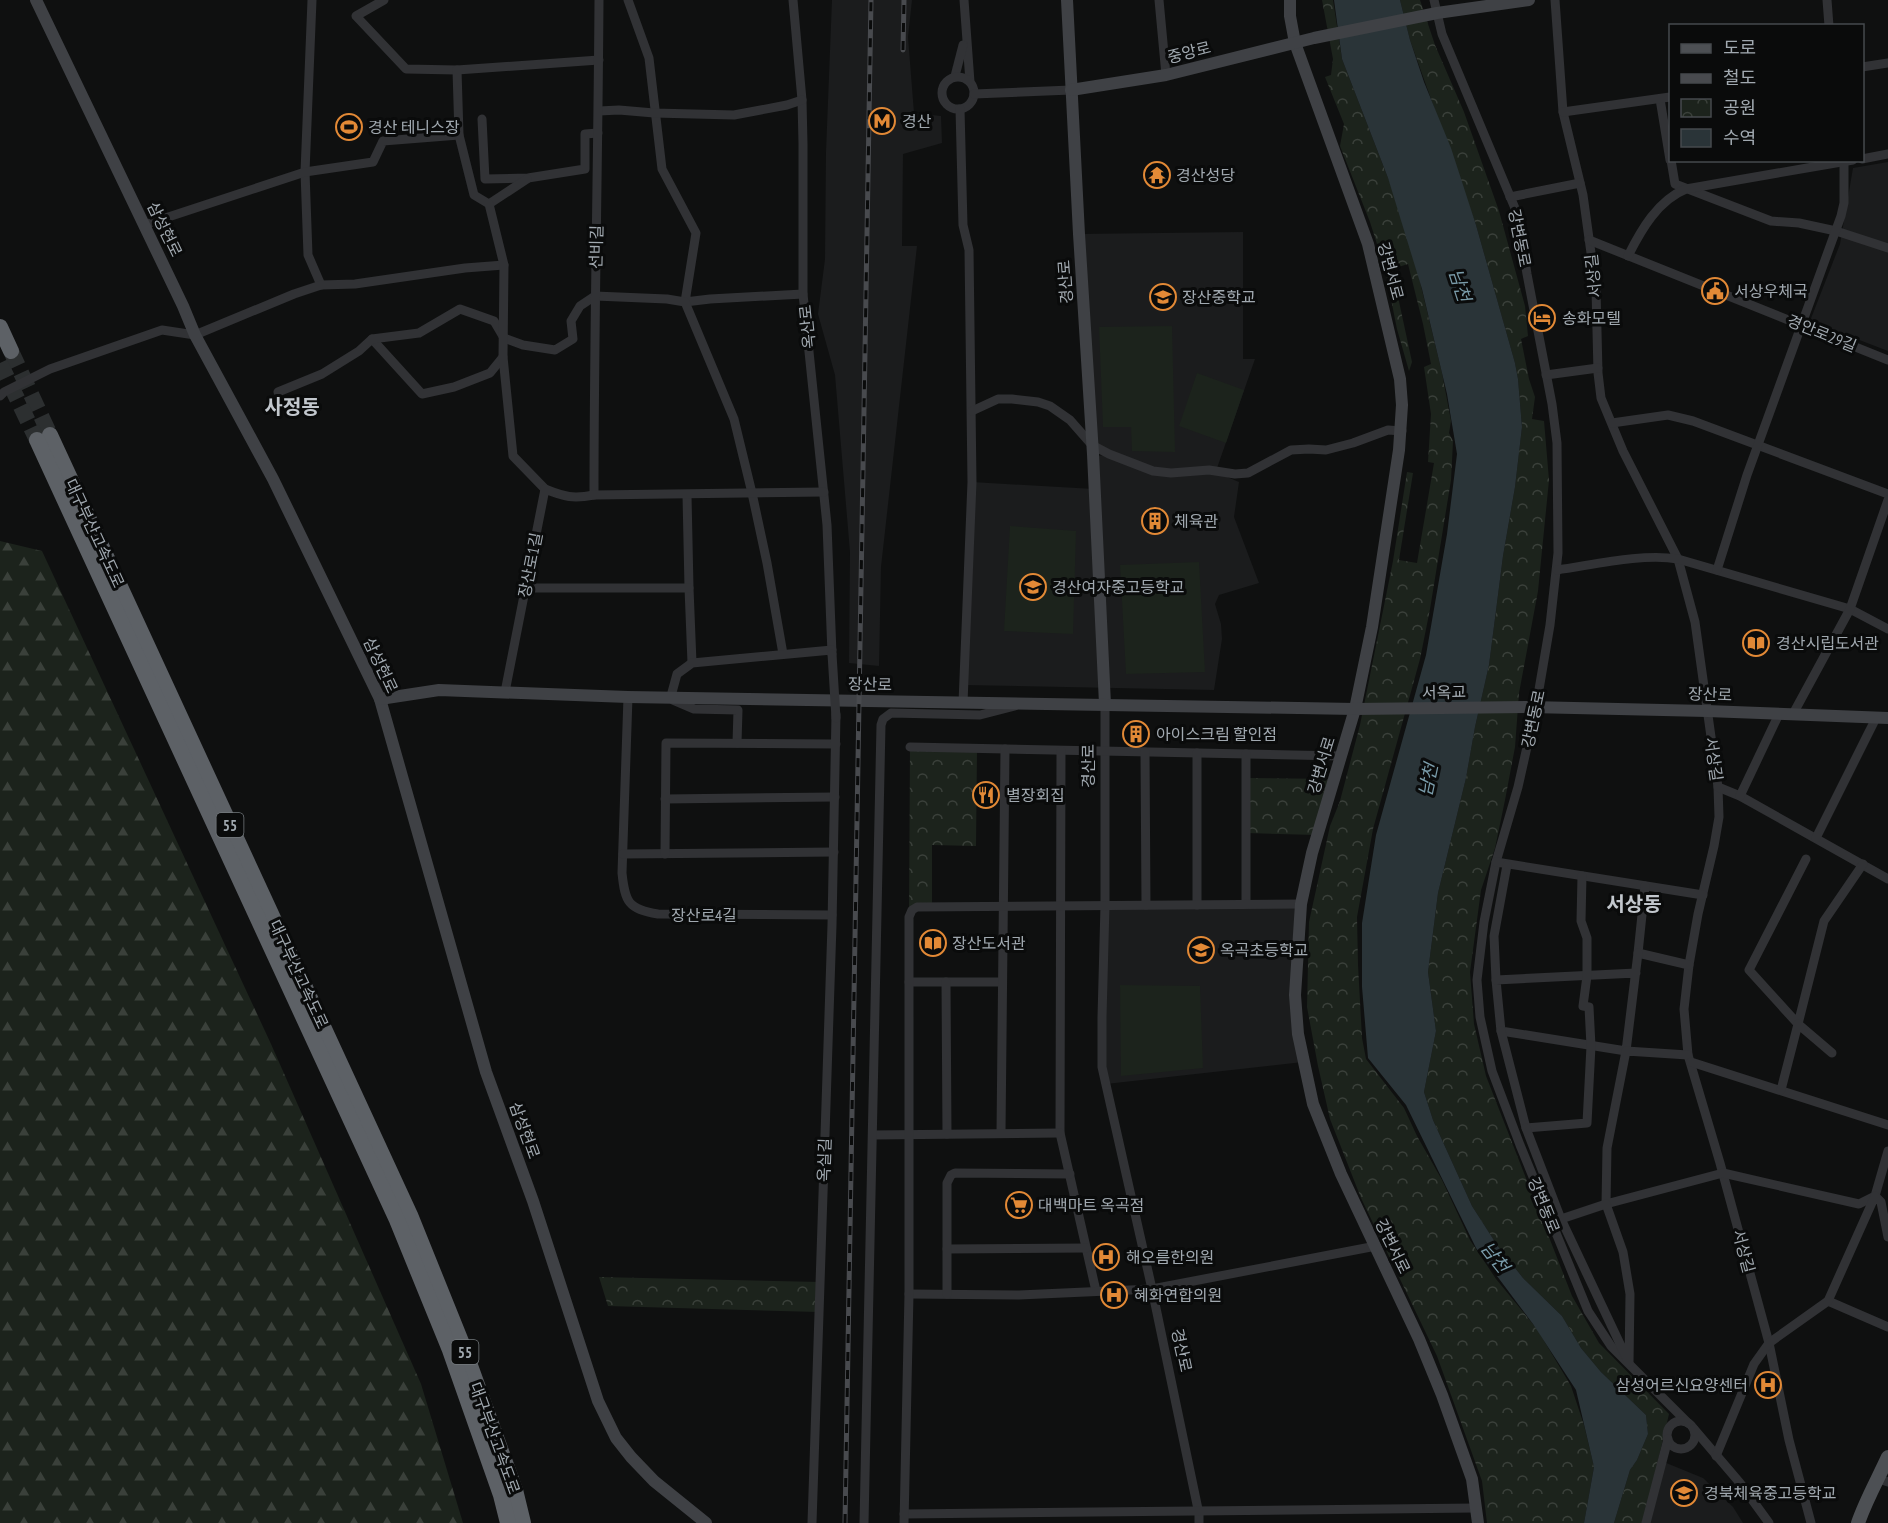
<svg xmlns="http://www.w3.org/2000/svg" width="1888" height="1523" viewBox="0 0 1888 1523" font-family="'PT Sans Narrow','Noto Sans KR',sans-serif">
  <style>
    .built { fill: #1b1c1d }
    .green { fill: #1c231c }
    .forest { fill: url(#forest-firs) }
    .park { fill: url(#park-crowns) }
    .water { fill: #2a3438 }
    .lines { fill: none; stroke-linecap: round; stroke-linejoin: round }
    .highway-tunnel { stroke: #2c2f30; stroke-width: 16; stroke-dasharray: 16 8; stroke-linecap: butt }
    .street { stroke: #313235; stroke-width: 9 }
    .secondary { stroke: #3f4145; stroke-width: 12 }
    .primary { stroke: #4d5054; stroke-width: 14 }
    .highway { stroke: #5d6166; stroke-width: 16 }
    .rail-casing { stroke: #484a4e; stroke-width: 5 }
    .rail { stroke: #0a0b0b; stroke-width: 3; stroke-dasharray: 9; stroke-linecap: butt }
    .street-bridge { stroke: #313235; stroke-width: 9 }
    .labels { text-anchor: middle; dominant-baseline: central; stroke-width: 6; stroke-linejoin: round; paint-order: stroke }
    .shield { fill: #0a0b0b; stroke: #747a7e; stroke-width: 1.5 }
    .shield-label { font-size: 15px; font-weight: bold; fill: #a1a9b0 }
    .street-label { font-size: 16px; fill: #a1a9b0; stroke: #0a0b0b }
    .poi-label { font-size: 16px; fill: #a1a9b0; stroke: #0a0b0b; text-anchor: start }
    .water-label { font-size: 18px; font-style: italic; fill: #7a9caa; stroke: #0a0b0b }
    .quarter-label { font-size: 20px; font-weight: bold; fill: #c2c7cd; stroke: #0a0b0b }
  </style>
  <defs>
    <pattern id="forest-firs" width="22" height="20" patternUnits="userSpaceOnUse" patternTransform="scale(1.5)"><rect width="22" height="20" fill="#1c231c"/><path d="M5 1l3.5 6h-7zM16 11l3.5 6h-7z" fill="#3a403a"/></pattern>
    <pattern id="park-crowns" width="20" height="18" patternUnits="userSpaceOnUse" patternTransform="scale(1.5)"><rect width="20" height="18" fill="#1c231c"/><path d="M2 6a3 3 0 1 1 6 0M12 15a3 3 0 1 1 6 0" fill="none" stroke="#3a403a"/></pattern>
  </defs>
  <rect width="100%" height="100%" fill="#0f1010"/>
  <g class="built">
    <polygon points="832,0 912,0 908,37 914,113 941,116 942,143 903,154 902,246 917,246 881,567 879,666 849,663 850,552 835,375 818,314 825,259 826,152"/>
    <polygon points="1888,162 1888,351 1810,321 1840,244 1853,168"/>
    <polygon points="1243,232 1243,359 1255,359 1216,471 1213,471 1239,482 1234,517 1259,583 1219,595 1215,604 1221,624 1222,639 1214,690 963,685 972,482 1094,489 1093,456 1109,455 1092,445 1079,234"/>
    <polygon points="1301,904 1295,995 1303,1062 1106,1084 1105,905"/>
    <polygon points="1659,1460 1703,1478 1733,1507 1743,1523 1643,1523"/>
  </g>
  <g class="green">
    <polygon points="1172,326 1175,452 1132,451 1131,427 1103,427 1099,327"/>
    <polygon points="1197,373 1244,390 1226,443 1179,426"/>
    <polygon points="1010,526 1076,531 1073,634 1004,631"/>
    <polygon points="1199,562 1205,672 1126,674 1120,565"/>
    <polygon points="1120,985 1200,986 1203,1068 1121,1076"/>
  </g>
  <polygon class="forest" points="0,541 42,551 271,1044 421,1384 463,1523 0,1523"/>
  <g class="park">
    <polygon points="1322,0 1333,0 1342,59 1393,191 1413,253 1442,373 1451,421 1449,433 1453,441 1451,480 1430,609 1420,659 1373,829 1357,917 1358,965 1362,1038 1366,1059 1404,1108 1417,1136 1442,1180 1470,1240 1496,1279 1537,1329 1571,1386 1584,1425 1594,1467 1584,1523 1487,1523 1482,1481 1437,1356 1361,1198 1330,1119 1318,1066 1307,1007 1309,922 1330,826 1340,801 1360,725 1393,561 1407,472 1413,473 1399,560 1417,563 1434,463 1428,462 1431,414 1424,367 1431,364 1423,324 1408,264 1392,269 1412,362 1409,371 1397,329 1385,269 1370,222 1340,146 1344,124 1325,77 1331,75 1333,59"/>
    <polygon points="1400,0 1420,0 1435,45 1464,112 1499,211 1525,306 1528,336 1521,339 1529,379 1535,397 1532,419 1544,421 1549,480 1538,591 1519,693 1515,747 1505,800 1495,848 1481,890 1470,972 1474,1024 1486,1076 1572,1296 1599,1343 1669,1414 1643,1523 1614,1523 1630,1470 1637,1460 1648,1434 1646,1415 1601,1372 1581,1348 1562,1316 1523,1278 1497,1245 1472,1206 1433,1120 1424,1092 1436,1031 1428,972 1438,893 1466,778 1475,727 1489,665 1503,556 1515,487 1522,427 1518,379 1515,363 1476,225 1410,40"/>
    <polygon points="910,747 977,749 976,846 932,845 932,907 917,907 909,917"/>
    <polygon points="1246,778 1334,779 1317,835 1246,833"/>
    <polygon points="599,1277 820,1282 819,1312 608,1306"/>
  </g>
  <polygon class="water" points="1334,0 1400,0 1410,40 1424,82 1451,148 1476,225 1515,363 1518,379 1522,427 1515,487 1503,556 1489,665 1475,727 1466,778 1438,893 1428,972 1436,1031 1424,1092 1433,1120 1472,1206 1497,1245 1523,1278 1562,1316 1581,1348 1601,1372 1646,1415 1648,1434 1637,1460 1630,1470 1614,1523 1584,1523 1594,1467 1576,1390 1533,1324 1476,1248 1406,1105 1368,1058 1362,987 1362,923 1376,835 1426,655 1447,534 1457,454 1447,394 1422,289 1388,178 1342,59"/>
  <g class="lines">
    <g class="highway-tunnel">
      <polyline points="11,351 50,435"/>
      <polyline points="0,363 37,440"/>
    </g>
    <g class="street">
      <polyline points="312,0 305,172 308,255 321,285"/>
      <polyline points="384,0 356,16 406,69 457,70"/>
      <polyline points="628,0 649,58 662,169 696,233 685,302 710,299 803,294"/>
      <polyline points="793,0 802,100 803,144 803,294 827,525 832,654"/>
      <polyline points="964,0 970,82"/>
      <polyline points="1159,0 1166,75"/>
      <polyline points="1434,0 1442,34 1517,213 1527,274 1552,404 1557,443 1558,553 1550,625 1536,707 1518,787 1496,862 1484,922 1477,980 1480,1017 1492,1071 1520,1145 1588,1311 1611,1346 1688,1423"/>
      <polyline points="1555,0 1563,112 1583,195 1596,289 1598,373 1601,398 1623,451 1678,559 1695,622 1718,787 1719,817 1714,846 1698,914 1689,965 1684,1009 1688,1055 1720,1163 1769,1343 1789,1440 1811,1523"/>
      <polyline points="1827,0 1829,26"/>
      <polyline points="1862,67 1888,63"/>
      <polyline points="955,76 963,45"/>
      <circle cx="958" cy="93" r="16"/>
      <polyline points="974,94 1071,90"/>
      <polyline points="1660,99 1670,160"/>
      <polyline points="960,109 963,225 969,250 972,482 963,703"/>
      <polyline points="599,111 619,110 654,113 734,115 787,105 802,100"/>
      <polyline points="1563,112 1670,97"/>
      <polyline points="482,119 485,179 528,178 585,169 585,134 598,133"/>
      <polyline points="1862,159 1888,154"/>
      <polyline points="1671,160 1675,184 1771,221 1799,223 1836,231 1888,248"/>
      <polyline points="1510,197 1580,183"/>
      <polyline points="489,204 527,179"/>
      <polyline points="144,225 305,172 373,162 383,141 459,135"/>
      <polyline points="1589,240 1888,360"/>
      <path d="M1628 256C1641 230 1658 200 1686 189L1853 160"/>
      <polyline points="372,339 422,394 454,387 490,373 503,357"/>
      <polyline points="1546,375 1598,368"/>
      <polyline points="278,392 322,374 359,351 372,339 419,333 460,309 494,321 504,338 523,345 555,350 573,339 571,321 580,306 595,296 667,299 685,302 734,419 752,493 767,563 783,654"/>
      <polyline points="0,396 4,392 50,369 162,330 195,335 294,294 321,285 355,284 465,268 504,265"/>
      <polyline points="972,411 998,399 1012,399 1038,402 1050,406 1070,420 1092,445 1109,454 1153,471 1171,473 1209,470 1235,474 1248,473 1291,450 1309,449 1326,450 1353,443 1388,430 1402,431"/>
      <polyline points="1612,423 1668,415 1693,421 1888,494"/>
      <polyline points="545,489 513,456 503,357 504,265 489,204 474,195 459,135 457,70 599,60"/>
      <path d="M594 495C594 330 598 165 599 0"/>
      <polyline points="687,495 689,588 692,663"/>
      <path d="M1557 570C1593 565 1642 553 1678 559L1850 609 1888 629"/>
      <polyline points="1717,570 1747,475 1841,216 1844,203 1844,160"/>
      <polyline points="525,588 689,588"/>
      <path d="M505 692 545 489C565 497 573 499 594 495L824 492"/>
      <polyline points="671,696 677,674 692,663 832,650"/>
      <path d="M628 697 622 873C625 902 628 909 658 914L832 915"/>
      <polyline points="673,700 694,709 738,710 737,743"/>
      <polyline points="1105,704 1105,905 1102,1017 1102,1067 1152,1289 1199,1514 1199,1523"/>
      <polyline points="1793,714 1850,609 1888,500"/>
      <polyline points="910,747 1341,756"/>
      <polyline points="1061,751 1060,1133 1096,1291"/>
      <polyline points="1145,752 1146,905"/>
      <polyline points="1718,787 1740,796 1888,879"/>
      <polyline points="1740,796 1779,714"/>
      <polyline points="665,799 835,797"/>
      <polyline points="1816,838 1876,718"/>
      <polyline points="623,854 834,852"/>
      <polyline points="665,854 666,743 836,744"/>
      <polyline points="1806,859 1749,970 1798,1024 1824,921 1863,864"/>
      <polyline points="1496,862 1703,895"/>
      <polyline points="1645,886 1638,953 1689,965"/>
      <polyline points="1246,904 1246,754"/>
      <polyline points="1197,905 1197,753"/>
      <polyline points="1636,973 1496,980 1501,1031 1626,1051 1638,953"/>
      <polyline points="1496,980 1494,936 1507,865"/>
      <polyline points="909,982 1002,982"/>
      <polyline points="946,982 947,1134"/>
      <polyline points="1501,1031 1526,1128 1587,1123 1591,1046 1589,1007 1583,1006 1587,976 1587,938 1581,921 1582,876"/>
      <polyline points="1688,1055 1626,1051 1607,1148 1606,1204 1723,1173 1859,1204 1875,1196 1888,1151"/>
      <polyline points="1691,1062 1888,1125"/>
      <polyline points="1781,1090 1798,1024 1832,1053"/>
      <polyline points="1526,1128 1561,1219 1606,1204 1623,1252 1630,1294 1629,1363 1561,1219"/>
      <polyline points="1001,1133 1005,749"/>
      <polyline points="873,1135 1060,1133"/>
      <polyline points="947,1249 1086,1248"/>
      <polyline points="909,1294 1019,1295 1152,1289 1376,1246"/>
      <polyline points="947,1294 947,1183 951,1175 955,1173 1070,1174"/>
      <polyline points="1828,1301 1888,1327"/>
      <circle cx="1681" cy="1435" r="14"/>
      <polyline points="1694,1429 1740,1483 1769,1523"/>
      <polyline points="1716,1456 1754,1364 1769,1343 1828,1301 1875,1196 1881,1202 1888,1237"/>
      <polyline points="1879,1479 1888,1482"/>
      <polyline points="904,1514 1475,1508"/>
      <polyline points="812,1523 832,925 836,714"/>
      <polyline points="864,1523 881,725 883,719 891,713 980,715 1015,706"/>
      <polyline points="904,1523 909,1294 909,917 912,910 917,907 1301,904"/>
      <polyline points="1646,1523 1668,1439"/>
    </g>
    <g class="secondary">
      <polyline points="36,0 183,306 195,335 273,479 380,699 486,1072 533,1201 598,1401 616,1438 631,1457 654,1481 706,1523"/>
      <polyline points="1067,0 1079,234 1093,454 1105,704"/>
      <polyline points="1290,0 1290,16 1295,43 1368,244 1400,379 1402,405 1399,450 1372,627 1355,709 1312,853 1301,904 1295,995 1298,1034 1313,1104 1341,1174 1419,1339 1442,1395 1472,1479 1478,1523"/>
      <polyline points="1071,90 1166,75 1314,38 1437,13 1529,0"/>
      <polyline points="380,699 439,690 628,697 1355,709 1530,707 1707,711 1888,718"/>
    </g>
    <path class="primary" d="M1858 1523C1866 1500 1878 1479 1888 1457"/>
    <g class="highway">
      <polyline points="0,327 11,351"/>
      <polyline points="50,435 410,1215 464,1349 515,1490 523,1523"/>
      <polyline points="37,440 397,1220 450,1350 501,1495 508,1523"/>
    </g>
    <defs>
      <g id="rail">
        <polyline points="903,50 904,0"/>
        <polyline points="845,1523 871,0"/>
      </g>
    </defs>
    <use href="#rail" class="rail-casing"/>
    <use href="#rail" class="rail"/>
    <polyline class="street-bridge" points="832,654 836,718"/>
  </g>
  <defs>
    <symbol id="metro-ring" viewBox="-11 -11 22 22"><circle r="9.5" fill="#0a0b0b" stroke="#e28936" stroke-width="1.5"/><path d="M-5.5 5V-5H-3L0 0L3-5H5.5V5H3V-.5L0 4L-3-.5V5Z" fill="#e28936"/></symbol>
    <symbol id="stadium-ring" viewBox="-11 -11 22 22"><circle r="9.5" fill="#0a0b0b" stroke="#e28936" stroke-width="1.5"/><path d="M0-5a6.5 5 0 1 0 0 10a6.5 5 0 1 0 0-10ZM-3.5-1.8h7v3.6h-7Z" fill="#e28936"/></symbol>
    <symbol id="temple-ring" viewBox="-11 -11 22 22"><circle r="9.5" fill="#0a0b0b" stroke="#e28936" stroke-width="1.5"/><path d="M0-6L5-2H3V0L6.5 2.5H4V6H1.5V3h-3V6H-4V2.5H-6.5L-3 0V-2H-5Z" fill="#e28936"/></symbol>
    <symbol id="civic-ring" viewBox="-11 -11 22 22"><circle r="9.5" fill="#0a0b0b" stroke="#e28936" stroke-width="1.5"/><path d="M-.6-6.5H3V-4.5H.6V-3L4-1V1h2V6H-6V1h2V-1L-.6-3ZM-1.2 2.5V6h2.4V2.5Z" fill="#e28936"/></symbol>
    <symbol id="school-ring" viewBox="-11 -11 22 22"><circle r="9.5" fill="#0a0b0b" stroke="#e28936" stroke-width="1.5"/><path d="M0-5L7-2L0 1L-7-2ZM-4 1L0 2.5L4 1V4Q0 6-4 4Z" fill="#e28936"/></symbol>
    <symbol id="hotel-ring" viewBox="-11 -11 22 22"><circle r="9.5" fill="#0a0b0b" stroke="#e28936" stroke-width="1.5"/><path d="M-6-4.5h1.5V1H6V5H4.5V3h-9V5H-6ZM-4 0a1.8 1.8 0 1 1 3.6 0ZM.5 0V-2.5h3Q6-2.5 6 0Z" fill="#e28936"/></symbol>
    <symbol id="building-ring" viewBox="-11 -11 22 22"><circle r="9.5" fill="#0a0b0b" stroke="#e28936" stroke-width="1.5"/><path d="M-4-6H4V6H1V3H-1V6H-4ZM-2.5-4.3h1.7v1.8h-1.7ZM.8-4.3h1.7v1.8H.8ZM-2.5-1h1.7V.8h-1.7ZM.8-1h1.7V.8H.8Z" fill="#e28936"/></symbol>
    <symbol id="library-ring" viewBox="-11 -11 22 22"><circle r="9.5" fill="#0a0b0b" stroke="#e28936" stroke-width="1.5"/><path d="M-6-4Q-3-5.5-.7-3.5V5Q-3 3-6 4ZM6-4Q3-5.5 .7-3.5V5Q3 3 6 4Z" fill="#e28936"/></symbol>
    <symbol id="restaurant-ring" viewBox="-11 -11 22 22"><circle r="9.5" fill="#0a0b0b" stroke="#e28936" stroke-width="1.5"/><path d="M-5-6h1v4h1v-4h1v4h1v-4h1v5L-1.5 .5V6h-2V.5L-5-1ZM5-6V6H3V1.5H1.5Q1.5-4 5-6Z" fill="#e28936"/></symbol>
    <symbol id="supermarket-ring" viewBox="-11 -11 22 22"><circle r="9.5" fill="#0a0b0b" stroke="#e28936" stroke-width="1.5"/><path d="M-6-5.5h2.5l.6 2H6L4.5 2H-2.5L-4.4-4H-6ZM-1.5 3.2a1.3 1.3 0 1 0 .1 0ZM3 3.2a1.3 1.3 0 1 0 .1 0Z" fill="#e28936"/></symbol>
    <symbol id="hospital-ring" viewBox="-11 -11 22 22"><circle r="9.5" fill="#0a0b0b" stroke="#e28936" stroke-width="1.5"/><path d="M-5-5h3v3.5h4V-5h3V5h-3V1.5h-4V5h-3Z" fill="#e28936"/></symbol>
  </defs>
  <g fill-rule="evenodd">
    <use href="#metro-ring" x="867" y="106" width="30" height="30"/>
    <use href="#stadium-ring" x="334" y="112" width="30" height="30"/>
    <use href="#temple-ring" x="1142" y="160" width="30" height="30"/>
    <use href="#civic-ring" x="1700" y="276" width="30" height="30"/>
    <use href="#school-ring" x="1148" y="282" width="30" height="30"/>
    <use href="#hotel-ring" x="1527" y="303" width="30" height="30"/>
    <use href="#building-ring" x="1140" y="506" width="30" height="30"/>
    <use href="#school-ring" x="1018" y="572" width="30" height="30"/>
    <use href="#library-ring" x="1741" y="628" width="30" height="30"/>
    <use href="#building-ring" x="1121" y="719" width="30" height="30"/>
    <use href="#restaurant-ring" x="971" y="780" width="30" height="30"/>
    <use href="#library-ring" x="918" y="928" width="30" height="30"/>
    <use href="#school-ring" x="1186" y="935" width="30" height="30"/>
    <use href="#supermarket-ring" x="1004" y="1190" width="30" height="30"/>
    <use href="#hospital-ring" x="1091" y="1242" width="30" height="30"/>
    <use href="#hospital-ring" x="1099" y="1280" width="30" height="30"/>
    <use href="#hospital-ring" x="1753" y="1370" width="30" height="30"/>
    <use href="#school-ring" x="1669" y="1478" width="30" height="30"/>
  </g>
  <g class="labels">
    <g class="shield">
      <rect x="216.5" y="813" width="27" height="24" rx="4.5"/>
      <rect x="451.5" y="1340" width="27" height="24" rx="4.5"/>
    </g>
    <g class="shield-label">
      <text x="230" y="825">55</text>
      <text x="465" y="1352">55</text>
    </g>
    <g class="street-label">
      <text transform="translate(1189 52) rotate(-14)">중앙로</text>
      <text transform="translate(165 229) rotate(64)">삼성현로</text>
      <text transform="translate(1520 238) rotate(79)">강변동로</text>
      <text transform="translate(596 247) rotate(-89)">선비길</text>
      <text transform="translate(1391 271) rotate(75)">강변서로</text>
      <text transform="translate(1593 276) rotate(-96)">서상길</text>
      <text transform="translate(1065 282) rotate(-94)">경산로</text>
      <text transform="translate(807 327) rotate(-96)">옥산로</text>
      <text transform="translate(1822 333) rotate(22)">경안로29길</text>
      <text transform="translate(95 533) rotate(65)">대구부산고속도로</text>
      <text transform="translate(530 565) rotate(-79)">장산로1길</text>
      <text transform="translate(381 665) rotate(65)">삼성현로</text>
      <text transform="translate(870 684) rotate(1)">장산로</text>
      <text transform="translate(1444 692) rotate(-1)">서옥교</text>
      <text transform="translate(1710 694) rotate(2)">장산로</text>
      <text transform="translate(1533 719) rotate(-78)">강변동로</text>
      <text transform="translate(1714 759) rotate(82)">서상길</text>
      <text transform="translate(1321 765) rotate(-73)">강변서로</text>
      <text transform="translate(1088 766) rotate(-90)">경산로</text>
      <text x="704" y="915">장산로4길</text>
      <text transform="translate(299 974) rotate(65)">대구부산고속도로</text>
      <text transform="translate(525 1130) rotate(70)">삼성현로</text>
      <text transform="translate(824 1160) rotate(-88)">옥실길</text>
      <text transform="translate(1544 1205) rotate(68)">강변동로</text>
      <text transform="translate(1393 1246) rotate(64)">강변서로</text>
      <text transform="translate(1744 1251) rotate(75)">서상길</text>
      <text transform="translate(1182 1350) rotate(78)">경산로</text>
      <text transform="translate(495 1438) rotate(70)">대구부산고속도로</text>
    </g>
    <g class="poi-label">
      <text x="902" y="121">경산</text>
      <text x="368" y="127">경산 테니스장</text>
      <text x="1176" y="175">경산성당</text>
      <text x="1734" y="291">서상우체국</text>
      <text x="1182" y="297">장산중학교</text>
      <text x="1562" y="318">송화모텔</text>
      <text x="1174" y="521">체육관</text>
      <text x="1052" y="587">경산여자중고등학교</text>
      <text x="1776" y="643">경산시립도서관</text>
      <text x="1156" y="734">아이스크림 할인점</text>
      <text x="1006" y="795">별장회집</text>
      <text x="952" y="943">장산도서관</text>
      <text x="1220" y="950">옥곡초등학교</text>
      <text x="1038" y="1205">대백마트 옥곡점</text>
      <text x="1126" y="1257">해오름한의원</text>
      <text x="1134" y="1295">혜화연합의원</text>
      <text x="1748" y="1385" text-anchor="end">삼성어르신요양센터</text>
      <text x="1704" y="1493">경북체육중고등학교</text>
    </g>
    <g class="water-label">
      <text transform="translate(1460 285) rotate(72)">남천</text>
      <text transform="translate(1428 780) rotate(-78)">남천</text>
      <text transform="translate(1495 1257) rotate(52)">남천</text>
    </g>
    <g class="quarter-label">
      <text x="292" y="407">사정동</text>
      <text x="1634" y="904">서상동</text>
    </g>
  </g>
  <rect x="1669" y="24" width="195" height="138" fill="#0a0b0b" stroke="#464a4d" stroke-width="1.5"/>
  <rect x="1681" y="44" width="30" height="9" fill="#4d5054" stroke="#464a4d" stroke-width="1.5"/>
  <text x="1723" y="54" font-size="18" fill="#a1a9b0">도로</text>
  <rect x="1681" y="74" width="30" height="9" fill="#484a4e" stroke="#464a4d" stroke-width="1.5"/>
  <text x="1723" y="84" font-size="18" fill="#a1a9b0">철도</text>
  <rect x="1681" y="99" width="30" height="18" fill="url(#park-crowns)" stroke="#464a4d" stroke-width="1.5"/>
  <text x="1723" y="114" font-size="18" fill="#a1a9b0">공원</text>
  <rect x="1681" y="129" width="30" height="18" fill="#2a3438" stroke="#464a4d" stroke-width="1.5"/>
  <text x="1723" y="144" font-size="18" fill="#a1a9b0">수역</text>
</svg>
